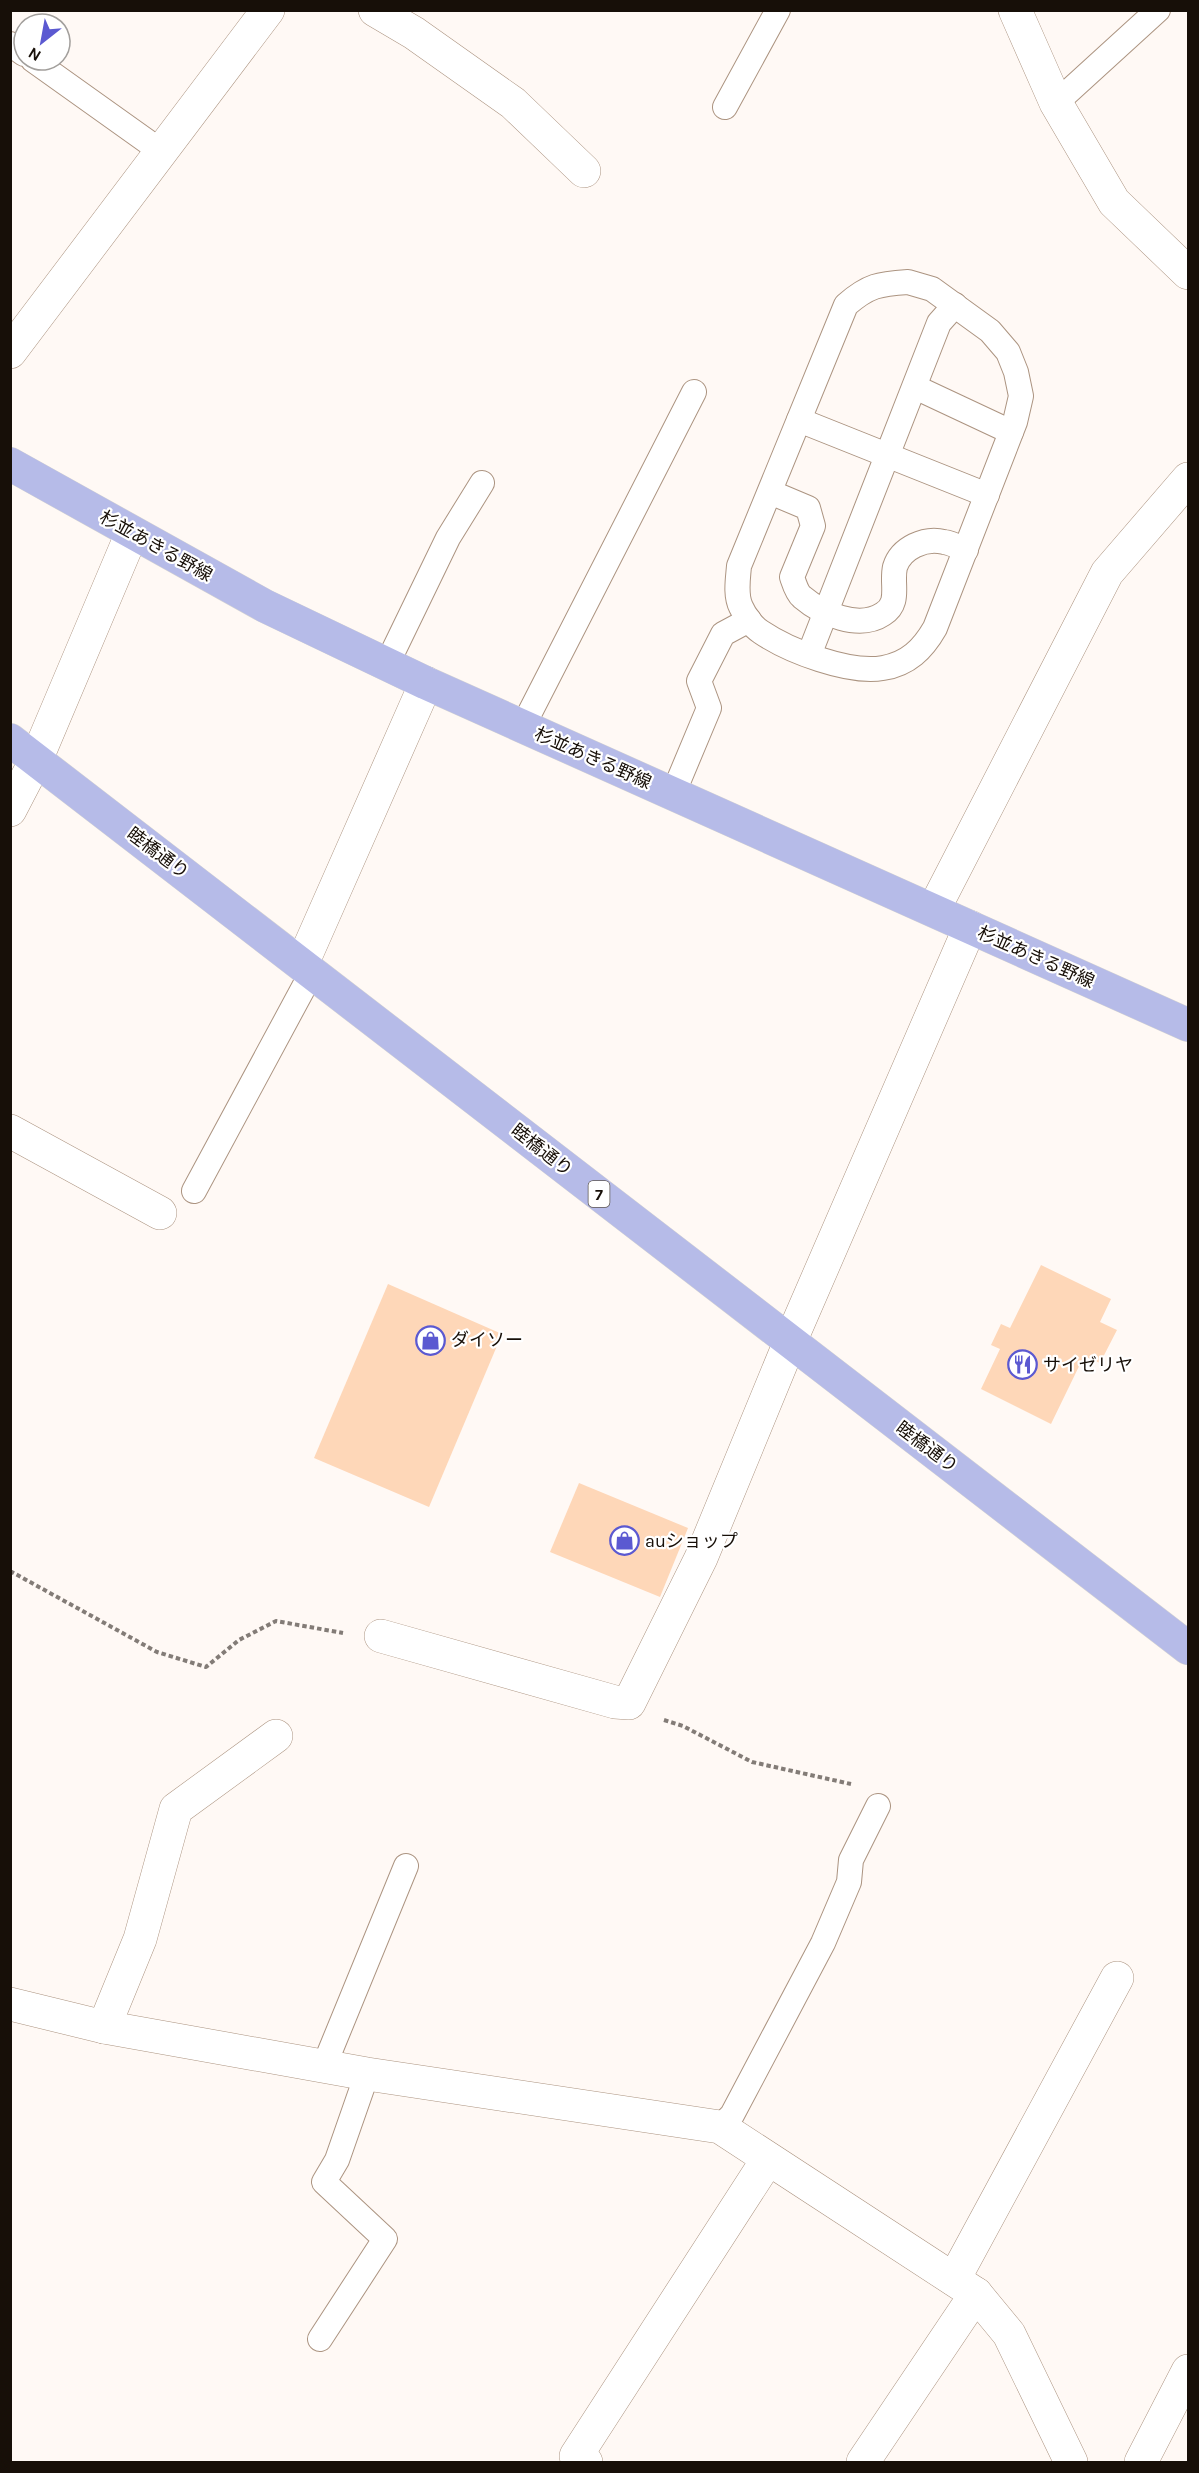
<svg xmlns="http://www.w3.org/2000/svg" width="1199" height="2473" viewBox="0 0 1199 2473" font-family="Karla,'Noto Sans JP',sans-serif">
  <style>
    .building { fill: #fed7b8 }
    .lines { fill: none; stroke-linecap: round; stroke-linejoin: round }
    .lane-casing { stroke: #ac9481; stroke-width: 26 }
    .street-casing { stroke: #ac9481; stroke-width: 34 }
    .primary-casing { stroke: #d5d4d3; stroke-width: 34 }
    .path { stroke: #837c77; stroke-width: 4; stroke-dasharray: 4.5 3; stroke-linecap: butt }
    .lane { stroke: #fff; stroke-width: 24 }
    .street { stroke: #fff; stroke-width: 33 }
    .primary { stroke: #b6bbe8; stroke-width: 33 }
    .labels { text-anchor: middle; dominant-baseline: central; stroke-width: 4.5; stroke-linejoin: round; paint-order: stroke }
    .shield { fill: #fff; stroke: #5d5752; stroke-width: 1.5 }
    .shield-label { font-size: 16px; font-weight: bold; fill: #170f08 }
    .street-label { font-size: 18px; fill: #170f08; stroke: #fff }
    .poi-label { font-size: 18px; fill: #170f08; stroke: #fff; text-anchor: start }
  </style>
  <rect width="100%" height="100%" fill="#fff9f5"/>
  <g class="building">
    <polygon points="1041,1265 1111,1299 1100,1322 1117,1330 1100,1363 1084,1356 1051,1424 981,1389 1000,1349 991,1345 1001,1324 1010,1328"/>
    <polygon points="388,1284 502,1334 429,1507 314,1458"/>
    <polygon points="579,1483 688,1528 660,1597 550,1552"/>
  </g>
  <g class="lines">
    <defs>
      <g id="lane">
        <polyline points="10,44 24,54"/>
        <polyline points="33,60 162,152"/>
        <polyline points="1056,103 1158,10"/>
        <polyline points="725,107 778,10"/>
        <path d="M908 282 932 289 990 331 1008 352 1016 372 1021 396 1015 422 935 628C923 649 908 664 883 668 849 674 789 651 761 632 753 627 745 616 741 607 735 595 738 579 739 566L846 305C869 285 879 284 908 282Z"/>
        <polyline points="915,387 1011,432"/>
        <polyline points="799,420 987,495"/>
        <path d="M770 492 808 508 813 526 792 577C794 583 797 593 802 597 822 614 859 630 883 614 901 603 891 584 895 567 901 548 925 537 944 542 951 543 959 547 966 550"/>
        <polyline points="809,655 939,323 955,305"/>
        <polyline points="387,664 448,538 482,483"/>
        <polyline points="523,726 694,392"/>
        <polyline points="673,794 709,708 699,681 723,634 749,620"/>
        <polyline points="194,1191 312,972"/>
        <polyline points="324,2066 406,1866"/>
        <polyline points="720,2127 732,2115 823,1943 849,1882 851,1860 878,1806"/>
        <polyline points="320,2339 385,2239 324,2182 337,2160 367,2074"/>
      </g>
      <g id="street">
        <polyline points="375,10 414,33 513,103 584,171"/>
        <polyline points="1015,10 1056,103 1114,202 1188,273"/>
        <polyline points="10,352 268,10"/>
        <polyline points="10,810 36,760 132,533"/>
        <polyline points="934,909 1107,573 1188,479"/>
        <polyline points="302,964 426,683"/>
        <polyline points="10,1131 160,1213"/>
        <polyline points="381,1636 615,1702 629,1703 701,1558 790,1342 970,927"/>
        <polyline points="10,2004 104,2027 367,2074 720,2127 976,2294 1009,2334 1071,2462"/>
        <polyline points="104,2027 140,1939 176,1809 276,1736"/>
        <polyline points="954,2279 1117,1978"/>
        <polyline points="586,2462 576,2456 768,2159"/>
        <polyline points="863,2462 976,2294"/>
        <polyline points="1141,2462 1188,2371"/>
      </g>
      <g id="primary">
        <polyline points="10,464 265,606 426,683 1188,1025"/>
        <polyline points="10,740 1188,1648"/>
      </g>
    </defs>
    <use href="#lane" class="lane-casing"/>
    <use href="#street" class="street-casing"/>
    <use href="#primary" class="primary-casing"/>
    <g class="path">
      <polyline points="10,1571 157,1652 206,1667 239,1640 276,1621 343,1633"/>
      <polyline points="664,1720 683,1726 752,1762 851,1784"/>
    </g>
    <use href="#lane" class="lane"/>
    <use href="#street" class="street"/>
    <use href="#primary" class="primary"/>
  </g>
  <defs>
    <symbol id="shop-ring" viewBox="-11 -11 22 22"><circle r="9.5" fill="#fff" stroke="#5b59d1" stroke-width="1.5"/><path d="M-5-2.5h2.3a2.7 3.5 0 0 1 5.4 0H5L5.5 6h-11ZM-1.5-2.5h3a1.5 2.3 0 0 0-3 0Z" fill="#5b59d1"/></symbol>
    <symbol id="restaurant-ring" viewBox="-11 -11 22 22"><circle r="9.5" fill="#fff" stroke="#5b59d1" stroke-width="1.5"/><path d="M-5-6h1v4h1v-4h1v4h1v-4h1v5L-1.5 .5V6h-2V.5L-5-1ZM5-6V6H3V1.5H1.5Q1.5-4 5-6Z" fill="#5b59d1"/></symbol>
  </defs>
  <g fill-rule="evenodd">
    <use href="#shop-ring" x="414" y="1324" width="33" height="33"/>
    <use href="#restaurant-ring" x="1006" y="1348" width="33" height="33"/>
    <use href="#shop-ring" x="608" y="1524" width="33" height="33"/>
  </g>
  <g class="labels">
    <rect class="shield" x="588.5" y="1181" width="21" height="26" rx="4.5"/>
    <g class="shield-label">
      <text x="599" y="1194">7</text>
    </g>
    <g class="street-label">
      <text transform="translate(156 546) rotate(29)">杉並あきる野線</text>
      <text transform="translate(593 758) rotate(24)">杉並あきる野線</text>
      <text transform="translate(158 853) rotate(37)">睦橋通り</text>
      <text transform="translate(1036 957) rotate(24)">杉並あきる野線</text>
      <text transform="translate(542 1150) rotate(38)">睦橋通り</text>
      <text transform="translate(927 1447) rotate(37)">睦橋通り</text>
    </g>
    <g class="poi-label">
      <text x="451" y="1340">ダイソー</text>
      <text x="1043" y="1365">サイゼリヤ</text>
      <text x="645" y="1541">auショップ</text>
    </g>
  </g>
  <rect width="1199" height="2473" fill="none" stroke="#170f08" stroke-width="24"/>
  <g transform="translate(42 42) rotate(211)"><circle r="28" fill="#ffffff" stroke="#a29f9c" stroke-width="1.5"/>
  <path d="M0-4.5L10 22L0 15L-10 22Z" fill="#5b59d1"/>
  <text y="-9" font-size="16" font-weight="bold" text-anchor="middle" fill="#170f08">N</text>
  </g>
</svg>
